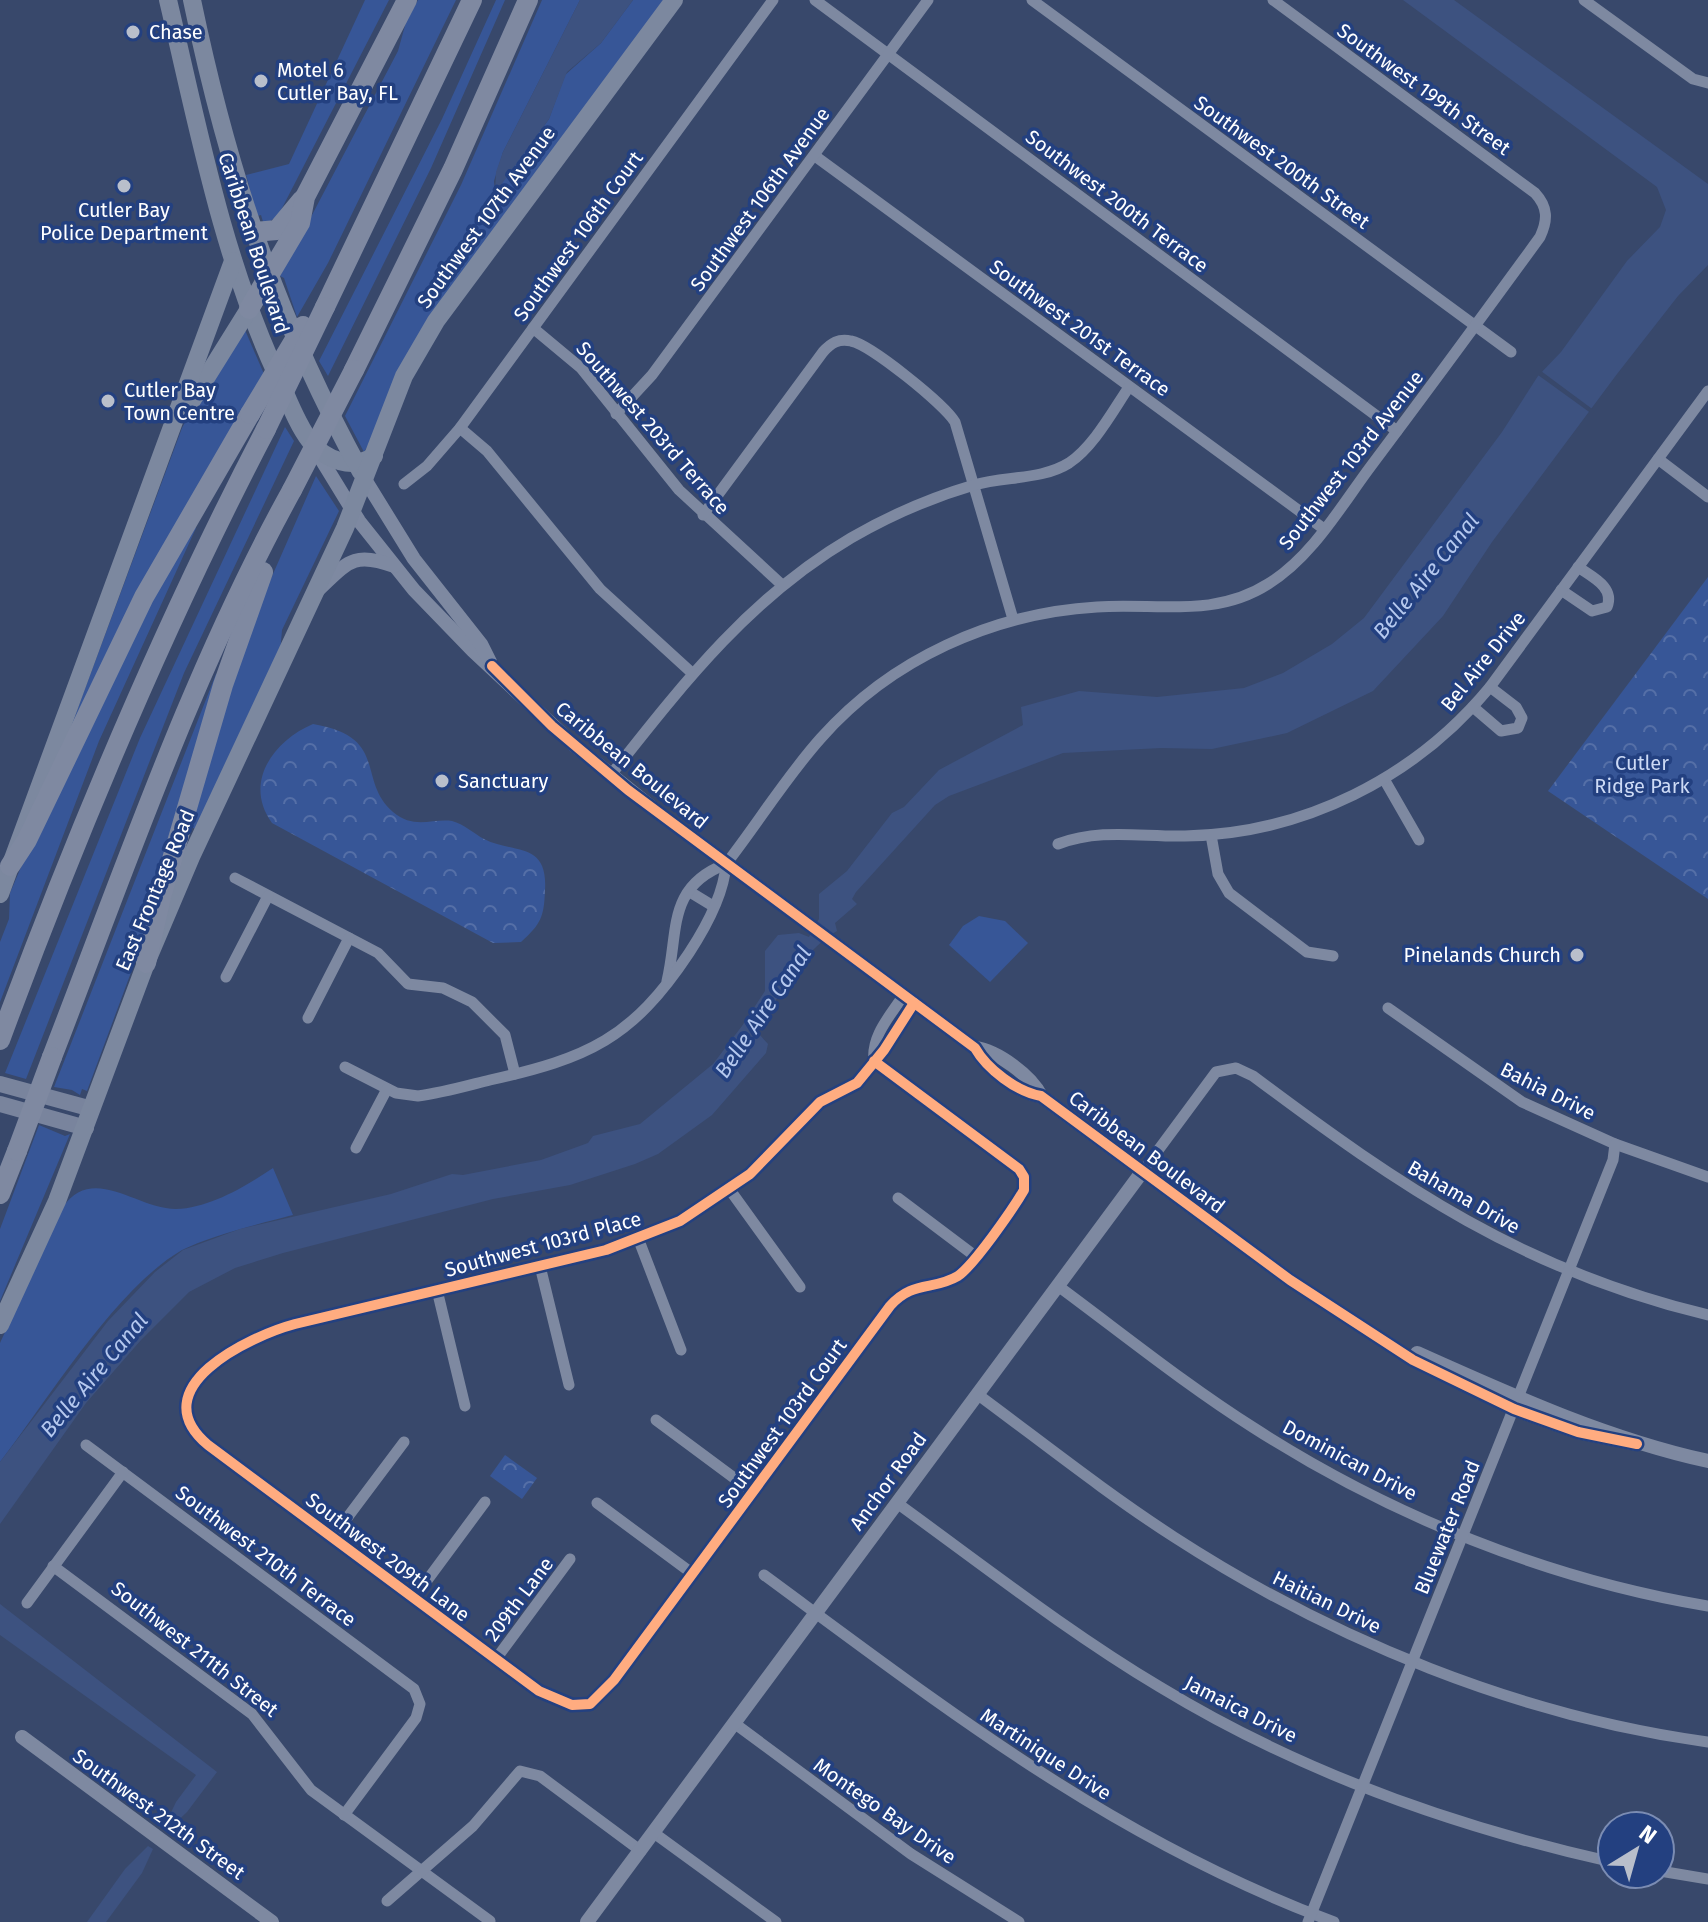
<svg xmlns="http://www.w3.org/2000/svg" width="1708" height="1922" viewBox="0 0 1708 1922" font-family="'Fira Sans',sans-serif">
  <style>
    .grass { fill: #375697 }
    .park { fill: url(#park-crowns) }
    .water { fill: #3d5280 }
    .pier { fill: #38486b }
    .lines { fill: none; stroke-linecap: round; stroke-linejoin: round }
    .minor { stroke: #7e89a1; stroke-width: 11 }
    .tertiary { stroke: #7e89a1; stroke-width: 14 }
    .secondary { stroke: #79849d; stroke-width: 16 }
    .primary { stroke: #7c889f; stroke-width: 18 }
    .motorway { stroke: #7f89a1; stroke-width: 20 }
    .motorway-bridge { stroke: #7f89a1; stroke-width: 20 }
    .cycleway-casing { stroke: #234080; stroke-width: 15 }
    .cycleway { stroke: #ffac80; stroke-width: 10 }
    .poi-dot { fill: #b9bfcb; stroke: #234080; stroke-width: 3 }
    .labels { text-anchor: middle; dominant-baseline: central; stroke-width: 7; stroke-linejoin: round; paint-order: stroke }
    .poi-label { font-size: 20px; fill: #fff; stroke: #234080; text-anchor: start }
    .street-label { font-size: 20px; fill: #fff; stroke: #234080 }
    .park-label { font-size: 20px; fill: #cddaf5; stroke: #234080 }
    .water-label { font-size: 22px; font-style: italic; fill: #b5c8ee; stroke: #234080 }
  </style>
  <defs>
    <pattern id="park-crowns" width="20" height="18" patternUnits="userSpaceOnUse" patternTransform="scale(2)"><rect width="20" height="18" fill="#375697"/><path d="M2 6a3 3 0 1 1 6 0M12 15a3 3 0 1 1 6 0" fill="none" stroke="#556fa7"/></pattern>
  </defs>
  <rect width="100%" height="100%" fill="#38486b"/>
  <g class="grass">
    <polygon points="365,0 389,0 278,216 264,225 261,215 257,216 246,175 289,164"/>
    <polygon points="418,0 456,0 328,263 297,317 284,278 280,276 398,51 406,22"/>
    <polygon points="496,0 505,0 431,168 328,376 319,361 442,119"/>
    <polygon points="542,0 580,0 503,152 494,181 495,192 549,119 565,75 601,43 633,0 666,0 545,163 364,452 345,416 461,185"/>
    <polygon points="245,330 264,374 129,607 54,772 182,428 198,397"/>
    <polygon points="285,427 294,441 184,673 26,1079 5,1073 140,738"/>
    <polygon points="316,476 339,511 282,630 280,653 195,829 189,825 251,624"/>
    <polygon points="190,524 196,528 99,741 0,1002 0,942 9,919 10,893 38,827"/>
    <polygon points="216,674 221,676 149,924 87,1091 82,1089 80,1095 72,1090 54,1087"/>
    <polygon points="979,916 1005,921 1028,943 990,982 949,945 963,926"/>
    <polygon points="39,1125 65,1136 70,1134 0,1301 0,1229"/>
    <path d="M273 1168 293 1215C262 1223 209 1236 182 1250 116 1288 47 1401 0 1462V1343L62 1208C93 1163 136 1209 176 1209 210 1208 246 1186 273 1168Z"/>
  </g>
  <g class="park">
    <polygon points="1708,577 1708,899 1548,791"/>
    <path d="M313 724C390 737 356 780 393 812 414 830 433 818 452 821 464 824 473 833 484 839 513 854 548 841 545 890 544 917 541 924 521 942L493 943 272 823C243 783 273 741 313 724Z"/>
    <polygon points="505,1455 537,1478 522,1499 490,1476"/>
  </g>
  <g class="water">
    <polygon points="580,0 633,0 601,43 567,72 549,119 495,193 496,172 503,152"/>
    <path d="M1403 0H1454L1708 184V265L1678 296 1617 374 1492 542 1443 616 1373 691 1287 733 1212 749 1161 748 1063 753 949 796 935 805 856 892 852 899 857 904 835 923 837 931C806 947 774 1001 758 1033L768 1044 766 1053 712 1115 658 1154 635 1164 570 1185 493 1199 283 1253 235 1268 189 1292 141 1340 86 1403 0 1524V1462L108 1321 155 1272 183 1250 240 1229 391 1194 452 1174 463 1175 541 1160 588 1143 593 1136 640 1124 713 1064 742 1026 765 991V951L778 935 799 933 809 937 819 919V894L847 871 892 813 904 807 939 770 1023 725 1021 707 1079 691 1157 697 1244 688 1283 673 1332 644 1364 618 1502 432 1538 376 1561 352 1627 261 1660 227 1666 210 1657 187Z"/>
    <polygon points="0,1604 217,1772 187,1812 167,1831 163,1829 176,1802 196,1775 0,1635"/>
    <polygon points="148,1846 153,1849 142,1873 106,1922 87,1922 125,1869"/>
  </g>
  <polygon class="pier" points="1541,371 1595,411 1592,414 1538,375"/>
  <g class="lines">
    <g class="minor">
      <polyline points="815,0 1397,431"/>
      <polyline points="1032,0 1511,352"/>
      <polyline points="1584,0 1693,79 1708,83"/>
      <polyline points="815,156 1324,529"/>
      <polyline points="533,328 581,368 679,490 781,584"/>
      <polyline points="616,414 652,375 928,0"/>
      <polyline points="460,428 487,451 600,589 692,673"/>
      <polyline points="1658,459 1708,497"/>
      <polyline points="404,484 427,466 460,428 773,0"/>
      <path d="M703 515 823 352C831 343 839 338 851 341 871 345 944 404 955 422L1013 619"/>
      <path d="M1561 590 1592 611 1607 607C1615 587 1592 577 1578 567"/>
      <polyline points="1473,707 1501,731 1518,728 1522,718 1516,707 1490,687"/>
      <path d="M610 776C682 685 749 598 851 538 889 516 933 497 974 485 1005 476 1042 480 1069 463 1094 446 1112 412 1129 387"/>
      <polyline points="1384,779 1419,840"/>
      <polyline points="1211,835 1218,874 1229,893 1307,952 1333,956"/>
      <path d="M1058 844C1101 828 1141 837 1185 836 1303 834 1415 778 1490 687L1708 391"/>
      <polyline points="235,878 378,953 408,984 443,988 472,1002 505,1035 515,1074"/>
      <polyline points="690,892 713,906"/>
      <polyline points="226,977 268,896"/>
      <path d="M667 981C679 932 666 887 726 864 758 823 786 777 821 738 891 659 993 613 1097 607 1157 603 1215 618 1268 584 1312 557 1341 506 1371 466 1428 390 1484 314 1540 237 1548 220 1548 207 1535 193L1273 0"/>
      <polyline points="1388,1008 1522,1102 1615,1144 1708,1177"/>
      <polyline points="308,1018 349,938"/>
      <path d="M874 1061 1019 1169 1024 1177V1190C1013 1209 974 1265 958 1276 933 1291 913 1280 890 1306L614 1680 590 1704 572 1705 539 1691 208 1445C140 1388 250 1336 295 1324L606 1250 680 1221 750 1174 820 1102 857 1083 884 1050 914 1003"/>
      <path d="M874 1061C871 1036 890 1016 903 996"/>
      <path d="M345 1067 396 1093 418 1096C442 1093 466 1086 490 1080 588 1058 632 1039 689 953 706 927 724 894 726 864"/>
      <polyline points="356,1148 387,1089"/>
      <path d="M1142 1172 1216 1072 1236 1068 1253 1076C1401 1187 1524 1271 1708 1315"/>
      <polyline points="730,1190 800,1287"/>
      <polyline points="898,1198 975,1256"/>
      <polyline points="638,1238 681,1350"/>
      <polyline points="540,1266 569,1385"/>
      <path d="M1058 1286C1123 1334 1186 1385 1254 1428 1391 1516 1547 1579 1708 1606"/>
      <polyline points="437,1290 465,1406"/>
      <path d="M977 1394C1042 1442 1106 1493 1174 1537 1333 1640 1519 1716 1708 1742"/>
      <polyline points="656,1420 753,1492"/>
      <polyline points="86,1445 414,1689 420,1704 416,1718 344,1815"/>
      <polyline points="597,1503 693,1574"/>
      <path d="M897 1503C984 1566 1068 1632 1160 1687 1298 1771 1455 1827 1612 1862"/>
      <polyline points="332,1538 404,1442"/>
      <polyline points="53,1566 252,1714 311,1790 490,1921"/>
      <path d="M764 1575C950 1712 1114 1840 1334 1922"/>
      <polyline points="414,1598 485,1502"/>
      <polyline points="27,1603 123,1472"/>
      <polyline points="496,1659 570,1559"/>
      <polyline points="734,1723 911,1854 1019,1922"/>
      <polyline points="654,1833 776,1922"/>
      <polyline points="1660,1871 1708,1879"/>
      <polyline points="387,1901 473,1826 520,1771 540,1776 641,1851"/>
      <polyline points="1308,1922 1613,1160 1615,1144"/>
    </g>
    <g class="tertiary">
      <path d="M315 449 359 521 414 590 473 651 574 745 655 810 975 1048C987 1069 1017 1092 1041 1096L1290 1280 1413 1360 1514 1409 1578 1432 1637 1444"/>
      <polyline points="364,478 414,559 481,644 490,662"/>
      <path d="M319 589C347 563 353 551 394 566"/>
      <path d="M975 1048C998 1051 1031 1076 1041 1096"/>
      <path d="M1417 1353C1511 1395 1607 1439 1708 1461"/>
      <polyline points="22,1737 272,1922"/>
      <polyline points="587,1922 1142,1172"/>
    </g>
    <g class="secondary">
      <polyline points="0,1084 92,1109"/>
      <polyline points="0,1104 86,1128"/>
    </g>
    <g class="primary">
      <path d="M168 0C198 127 222 256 277 375 287 396 296 423 310 441 326 461 353 470 374 456"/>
      <path d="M192 0C228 173 276 317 361 472"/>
      <polyline points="191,402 249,309"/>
      <polyline points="0,894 233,261"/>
      <polyline points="0,1325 57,1201 146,963 191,857 345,528 404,376 436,321 674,0"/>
    </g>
    <g class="motorway">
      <polyline points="253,232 277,230 302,200"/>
      <polyline points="325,307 472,0"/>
      <polyline points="249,309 300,223 305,197 407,0"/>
      <polyline points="354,370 453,169 528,0"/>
      <polyline points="10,866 27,840 144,597 250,414"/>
      <polyline points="146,963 161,897 223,685 263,572"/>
      <path d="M0 1040C77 832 163 626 266 429"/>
      <path d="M52 1057C126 866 193 669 292 490"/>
      <polyline points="0,1194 17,1151"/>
    </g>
    <g class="motorway-bridge">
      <polyline points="250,414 303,326"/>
      <polyline points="266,429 325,307"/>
      <polyline points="292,490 354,370"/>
      <polyline points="17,1151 52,1057"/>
    </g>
    <defs>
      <g id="cycleway">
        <path d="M492 666 552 726 628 790 975 1048C987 1069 1017 1092 1041 1096L1290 1280 1413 1360 1514 1409 1578 1432 1637 1444"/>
        <path d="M874 1061 1019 1169 1024 1177V1190C1013 1209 974 1265 958 1276 933 1291 913 1280 890 1306L614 1680 590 1704 572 1705 539 1691 208 1445C140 1388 250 1336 295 1324L606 1250 680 1221 750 1174 820 1102 857 1083 884 1050 914 1003"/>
      </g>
    </defs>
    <use href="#cycleway" class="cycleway-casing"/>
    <use href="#cycleway" class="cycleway"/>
  </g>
  <g class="poi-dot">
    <circle cx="133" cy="32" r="8"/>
    <circle cx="261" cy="81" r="8"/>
    <circle cx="124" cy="186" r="8"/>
    <circle cx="108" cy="401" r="8"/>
    <circle cx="442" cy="781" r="8"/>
    <circle cx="1577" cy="955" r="8"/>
  </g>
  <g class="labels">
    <g class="poi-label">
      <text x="149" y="32">Chase</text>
      <text x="277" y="70">Motel 6<tspan x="277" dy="23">Cutler Bay, FL</tspan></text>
      <text x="124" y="210" text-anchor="middle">Cutler Bay<tspan x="124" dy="23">Police Department</tspan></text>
      <text x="124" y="390">Cutler Bay<tspan x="124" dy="23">Town Centre</tspan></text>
      <text x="458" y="781">Sanctuary</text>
      <text x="1561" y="955" text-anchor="end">Pinelands Church</text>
    </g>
    <g class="street-label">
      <text transform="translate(1424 89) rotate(36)">Southwest 199th Street</text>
      <text transform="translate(1282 162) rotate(36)">Southwest 200th Street</text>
      <text transform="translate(760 199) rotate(-54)">Southwest 106th Avenue</text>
      <text transform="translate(1117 201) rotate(37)">Southwest 200th Terrace</text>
      <text transform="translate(486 217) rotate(-54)">Southwest 107th Avenue</text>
      <text transform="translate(578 236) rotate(-54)">Southwest 106th Court</text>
      <text transform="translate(254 243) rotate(72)">Caribbean Boulevard</text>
      <text transform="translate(1080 328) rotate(36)">Southwest 201st Terrace</text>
      <text transform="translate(653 428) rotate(49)">Southwest 203rd Terrace</text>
      <text transform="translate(1351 460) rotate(-52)">Southwest 103rd Avenue</text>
      <text transform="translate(1483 661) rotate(-51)">Bel Aire Drive</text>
      <text transform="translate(632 765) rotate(39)">Caribbean Boulevard</text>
      <text transform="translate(155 890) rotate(-67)">East Frontage Road</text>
      <text transform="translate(1548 1091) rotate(27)">Bahia Drive</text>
      <text transform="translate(1147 1152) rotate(37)">Caribbean Boulevard</text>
      <text transform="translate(1464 1197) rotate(30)">Bahama Drive</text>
      <text transform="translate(543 1244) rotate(-15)">Southwest 103rd Place</text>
      <text transform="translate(782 1423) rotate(-54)">Southwest 103rd Court</text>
      <text transform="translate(1350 1460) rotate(28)">Dominican Drive</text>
      <text transform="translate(888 1481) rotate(-54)">Anchor Road</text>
      <text transform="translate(1447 1527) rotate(-68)">Bluewater Road</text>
      <text transform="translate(266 1556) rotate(37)">Southwest 210th Terrace</text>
      <text transform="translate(388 1557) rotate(37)">Southwest 209th Lane</text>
      <text transform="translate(519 1599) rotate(-53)">209th Lane</text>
      <text transform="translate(1327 1602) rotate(26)">Haitian Drive</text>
      <text transform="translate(195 1649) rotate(38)">Southwest 211th Street</text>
      <text transform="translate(1241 1709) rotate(27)">Jamaica Drive</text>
      <text transform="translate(1046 1754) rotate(33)">Martinique Drive</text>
      <text transform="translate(885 1811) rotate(35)">Montego Bay Drive</text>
      <text transform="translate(159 1814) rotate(36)">Southwest 212th Street</text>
    </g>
    <g class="park-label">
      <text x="1642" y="763">Cutler<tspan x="1642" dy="23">Ridge Park</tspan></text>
    </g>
    <g class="water-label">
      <text transform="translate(1426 576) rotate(-51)">Belle Aire Canal</text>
      <text transform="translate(763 1012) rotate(-56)">Belle Aire Canal</text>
      <text transform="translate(94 1375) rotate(-50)">Belle Aire Canal</text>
    </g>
  </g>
  <g transform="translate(1636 1850) rotate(37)"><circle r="38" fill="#234080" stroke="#7b8cb3" stroke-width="2"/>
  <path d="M0-6L14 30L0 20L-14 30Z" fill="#b9bfcb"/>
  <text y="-12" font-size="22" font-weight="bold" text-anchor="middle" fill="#ffffff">N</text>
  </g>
</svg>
